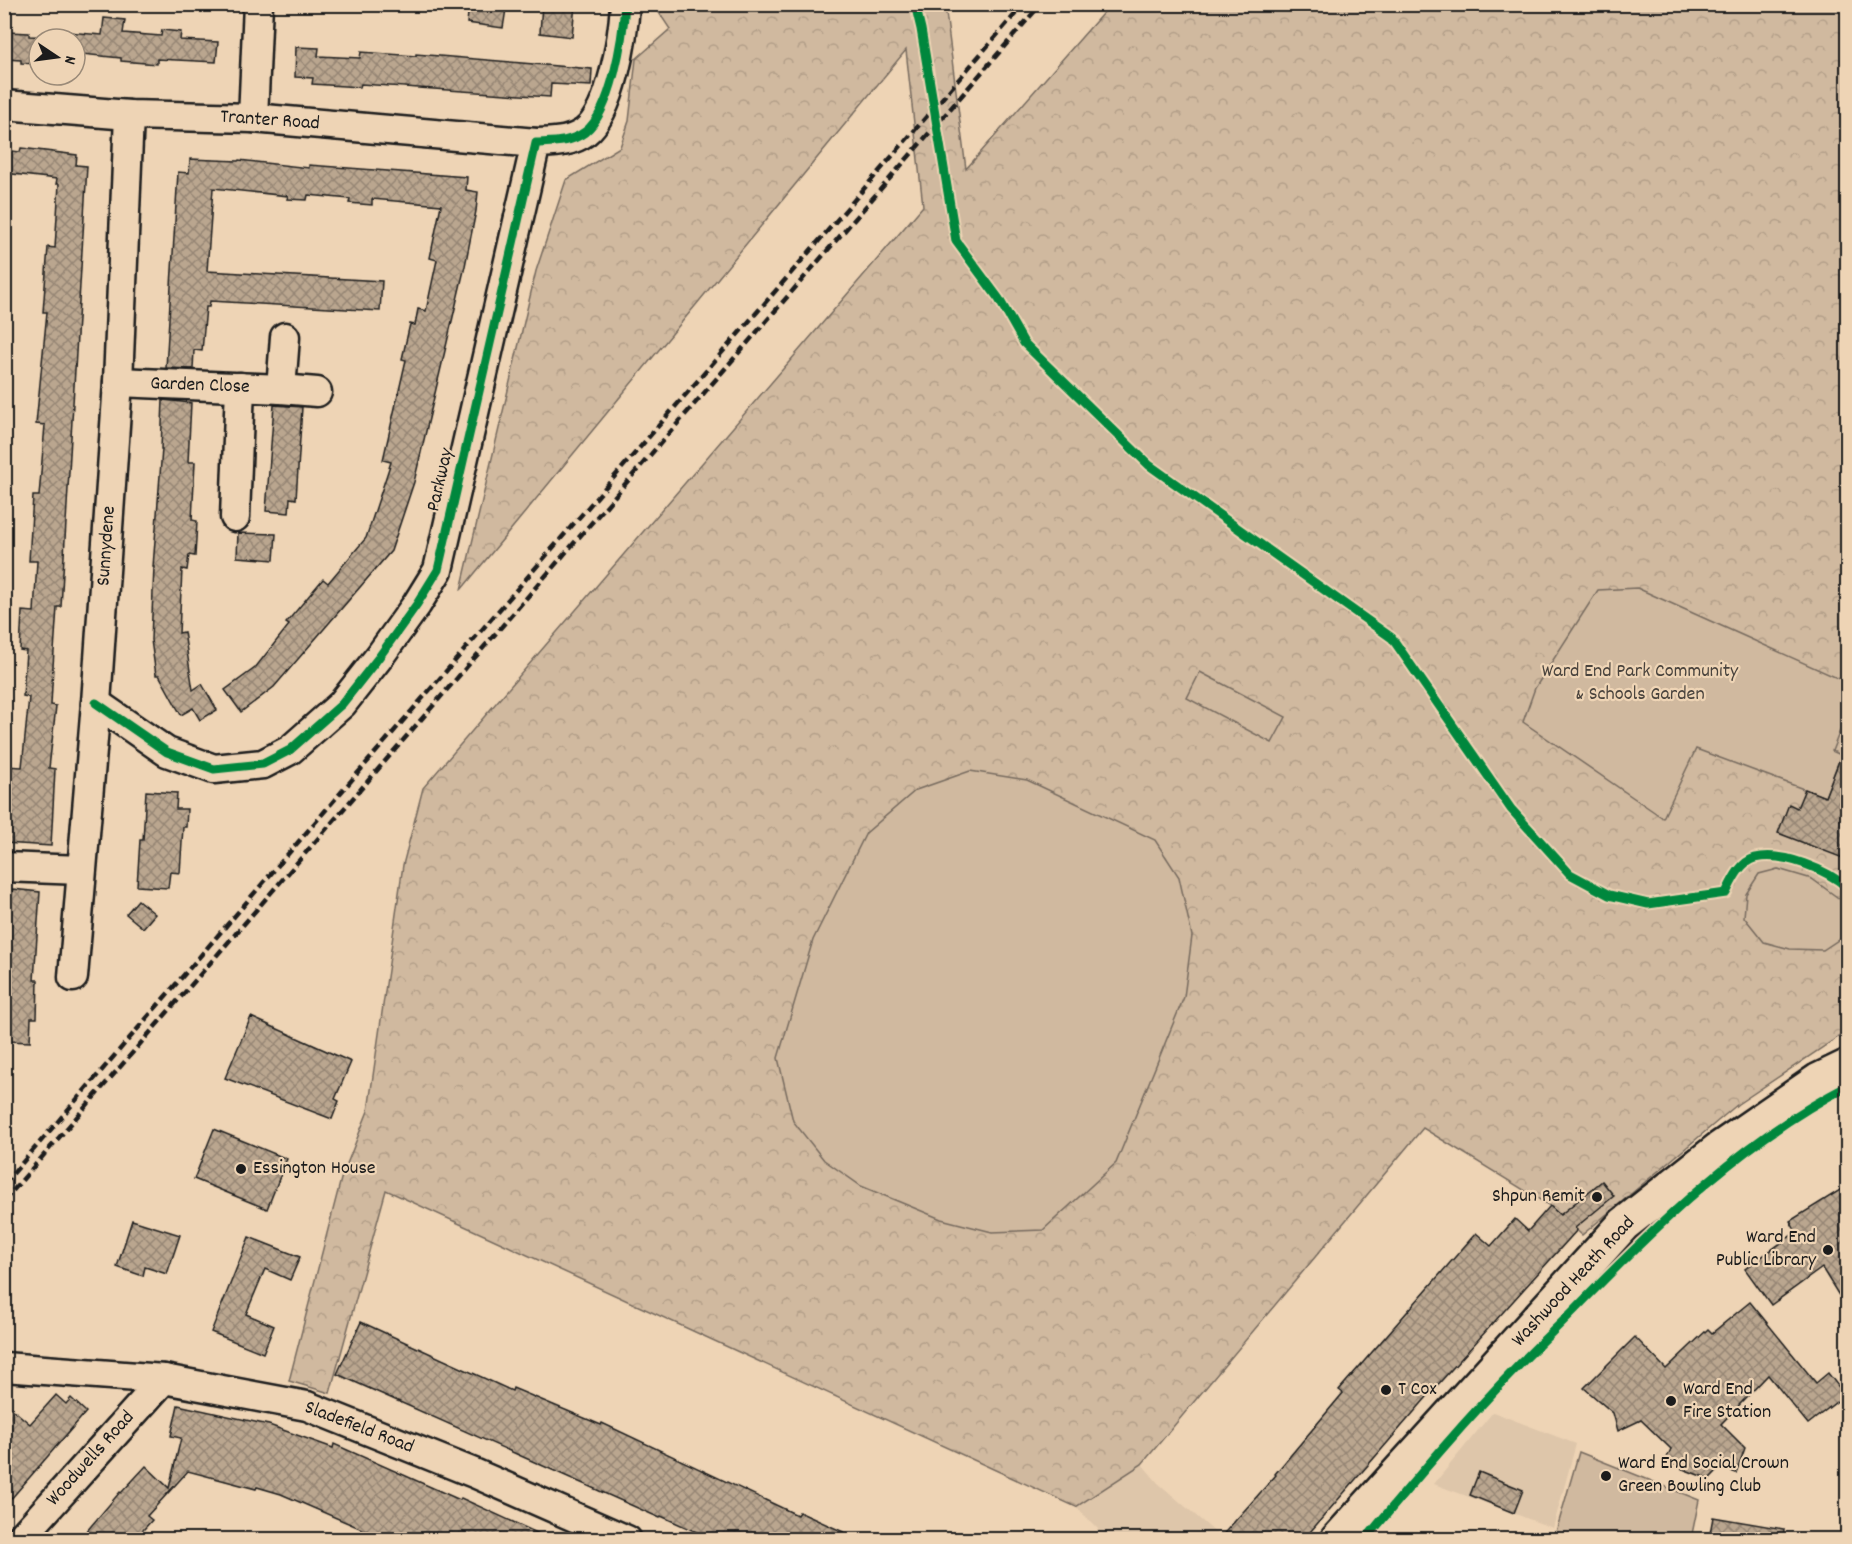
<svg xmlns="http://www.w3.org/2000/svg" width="1852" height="1544" viewBox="0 0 1852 1544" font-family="Dekko,sans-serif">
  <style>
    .built { fill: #dec6aa }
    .park { fill: url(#park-crowns); stroke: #766a5e; stroke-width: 1.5 }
    .garden { fill: #d0b99f; stroke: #766a5e; stroke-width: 1.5 }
    .building { fill: url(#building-cross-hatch); stroke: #1c1c1c; stroke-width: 1.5 }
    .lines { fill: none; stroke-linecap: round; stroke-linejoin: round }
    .minor-casing { stroke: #1c1c1c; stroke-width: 33 }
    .major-casing { stroke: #1c1c1c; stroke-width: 38 }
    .minor { stroke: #eed4b5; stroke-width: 28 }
    .major { stroke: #eed4b5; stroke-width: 33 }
    .rail { stroke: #1c1c1c; stroke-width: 4.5; stroke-dasharray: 9 4.5; stroke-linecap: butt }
    .cycleway-casing { stroke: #eed4b5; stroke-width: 13 }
    .cycleway { stroke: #00873e; stroke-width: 9 }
    .poi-dot { fill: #1c1c1c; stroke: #eed4b5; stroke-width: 2 }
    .labels { text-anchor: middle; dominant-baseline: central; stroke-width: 4.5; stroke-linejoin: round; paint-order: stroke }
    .street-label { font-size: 20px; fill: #1c1c1c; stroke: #eed4b5 }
    .park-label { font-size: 20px; fill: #49433d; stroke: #eed4b5 }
    .poi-label { font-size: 20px; fill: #1c1c1c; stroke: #eed4b5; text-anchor: start }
  </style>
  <defs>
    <pattern id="park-crowns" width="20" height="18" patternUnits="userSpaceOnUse" patternTransform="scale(1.5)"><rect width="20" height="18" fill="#d0b99f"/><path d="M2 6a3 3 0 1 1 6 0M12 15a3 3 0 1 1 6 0" fill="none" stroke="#b29e88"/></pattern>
    <pattern id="building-cross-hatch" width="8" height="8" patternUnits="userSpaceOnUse" patternTransform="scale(1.5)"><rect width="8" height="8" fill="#baa68f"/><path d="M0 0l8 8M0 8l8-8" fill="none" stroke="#968674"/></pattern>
  </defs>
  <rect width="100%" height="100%" fill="#eed4b5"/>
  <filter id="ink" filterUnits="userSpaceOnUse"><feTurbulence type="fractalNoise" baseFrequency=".0167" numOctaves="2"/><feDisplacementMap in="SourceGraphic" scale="12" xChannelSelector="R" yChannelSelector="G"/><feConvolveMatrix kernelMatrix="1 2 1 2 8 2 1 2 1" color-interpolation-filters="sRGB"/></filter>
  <g filter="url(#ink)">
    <g class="built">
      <polygon points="1493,1412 1576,1444 1553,1528 1434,1484"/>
      <polygon points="1142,1464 1158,1483 1223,1539 1094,1539 1098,1529 1076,1507"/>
    </g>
    <polygon class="park" points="654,5 945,5 966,169 1110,5 1847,5 1847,1031 1738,1104 1582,1235 1550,1206 1423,1128 1142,1464 1076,1507 386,1190 330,1393 289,1381 341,1179 368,1111 403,865 423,788 923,206 906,50 461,590 536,271 566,180 620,147 629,121 636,59 670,29"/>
    <g class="garden">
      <polygon points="1637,588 1844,681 1841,728 1832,751 1841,755 1825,797 1696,749 1663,818 1523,722 1535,688 1598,590"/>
      <polygon points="1200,672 1286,717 1272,743 1187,698"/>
      <polygon points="970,771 1027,780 1155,840 1179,877 1192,936 1184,997 1116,1163 1043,1230 992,1232 941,1219 861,1186 824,1160 793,1121 778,1058 813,940 866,833 916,790"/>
      <polygon points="1778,869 1812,879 1841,900 1847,909 1847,934 1823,950 1790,949 1764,942 1744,917 1746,894 1759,874"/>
      <polygon points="1579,1452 1699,1500 1691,1539 1554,1539"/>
    </g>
    <g class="building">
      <polygon points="469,4 506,9 503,28 467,23"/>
      <polygon points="542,4 575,4 572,37 540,33"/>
      <polygon points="104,18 125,20 123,33 161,36 162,30 181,32 180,40 218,42 216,62 157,59 157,64 121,61 121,58 82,54 82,66 75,66 75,39 39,39 39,64 21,63 21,60 6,59 8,32 29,33 29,36 68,38 68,32 102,35"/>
      <polygon points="296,47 319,48 318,56 360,58 361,52 416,56 416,54 592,69 591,86 551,84 550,97 361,84 360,87 312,84 313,78 295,77"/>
      <polygon points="21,148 77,155 76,165 87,166 61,607 57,607 53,666 51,705 56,706 49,768 55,769 51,846 4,843 4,766 22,767 29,697 23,696 26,651 20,650 22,611 34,612 37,561 29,561 33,496 39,496 45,425 36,424 47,312 43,312 48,247 55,248 59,184 56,184 57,179 4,173 4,150 20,152"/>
      <polygon points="190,159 238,161 239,160 309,168 309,165 467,177 466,190 478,192 476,211 465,266 414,482 391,551 274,687 241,712 225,690 255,668 289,625 286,623 323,579 328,583 366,538 391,462 383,460 406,360 402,359 410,324 415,325 418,309 426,311 437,260 430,258 441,205 372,199 372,205 349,203 350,199 308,195 307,200 287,199 288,196 213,188 207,271 382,281 380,311 210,301 209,307 206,307 202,351 194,350 193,369 166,368 178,172 189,173"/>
      <polygon points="163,400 191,403 188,462 195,462 192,520 197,521 195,556 189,555 187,570 182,569 179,633 184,632 193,690 202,684 217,710 200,720 193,708 181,715 159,675 156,675 151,640 154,567 153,567 162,449 161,449"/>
      <polygon points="274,405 302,407 296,499 290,498 289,513 266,511"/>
      <polygon points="238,533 276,534 274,560 237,557"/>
      <polygon points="1846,743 1848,743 1848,860 1778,833 1789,804 1797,808 1805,789 1825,797"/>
      <polygon points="146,791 177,793 176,809 187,809 186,827 183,827 180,873 170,872 168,888 137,886 140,840 143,840"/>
      <polygon points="12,889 40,892 34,980 38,980 37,1018 31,1018 30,1042 7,1041 10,971 8,971 9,926"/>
      <polygon points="138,900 155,914 143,928 126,914"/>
      <polygon points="251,1017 351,1062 335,1099 339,1101 332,1119 225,1078"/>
      <polygon points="214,1129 287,1159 267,1209 194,1179"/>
      <polygon points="1602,1181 1614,1196 1575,1228 1577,1230 1433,1390 1304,1539 1219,1539 1276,1475 1275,1474 1343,1393 1339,1390 1476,1233 1491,1246 1515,1219 1528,1231 1550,1206 1560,1215"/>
      <polygon points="1848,1185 1848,1310 1822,1268 1771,1305 1745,1269 1796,1232 1790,1221"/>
      <polygon points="132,1220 180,1235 167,1274 145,1267 143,1276 117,1267"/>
      <polygon points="249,1237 300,1257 290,1280 265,1269 246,1314 274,1326 263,1353 211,1332"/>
      <polygon points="1750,1302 1816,1383 1828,1373 1845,1395 1808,1424 1768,1375 1721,1424 1745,1448 1736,1473 1721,1467 1709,1479 1665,1462 1671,1449 1641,1420 1618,1431 1613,1413 1584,1388 1635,1337 1666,1369 1708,1329 1712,1333"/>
      <polygon points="361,1322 512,1391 513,1388 601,1425 602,1423 797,1515 799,1512 859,1539 712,1539 661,1516 660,1518 337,1374"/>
      <polygon points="56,1395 66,1404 71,1398 86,1412 4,1507 4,1402 30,1424"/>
      <polygon points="178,1405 269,1425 333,1448 334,1444 460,1500 461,1498 550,1539 385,1539 281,1494 257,1487 256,1489 188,1471 147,1516 152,1520 135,1539 80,1539 120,1492 121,1493 146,1466 169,1488 181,1438 171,1436"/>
      <polygon points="1479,1472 1523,1490 1514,1513 1470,1495"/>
      <polygon points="1713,1517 1784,1529 1783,1539 1709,1539"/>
    </g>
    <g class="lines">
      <defs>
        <g id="minor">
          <polyline points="4,105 129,115 253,118 536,143"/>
          <polyline points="253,118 258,4"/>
          <polyline points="118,382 281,389 317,392"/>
          <polyline points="281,389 285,337"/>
          <polyline points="235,517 240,387"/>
          <path d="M96 703 167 752 214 769 263 764 290 750 342 704 379 657 417 604 438 570 536 143C553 142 570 143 585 132 612 111 623 37 625 4"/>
          <polyline points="4,867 81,870"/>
          <polyline points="73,977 96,703 118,382 129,115"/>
          <polyline points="4,1367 164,1379 307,1406 474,1473 627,1540"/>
          <polyline points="19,1540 164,1379"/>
        </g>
        <polyline id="major" points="1337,1540 1624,1224 1719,1149 1819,1080 1848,1066"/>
      </defs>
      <use href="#minor" class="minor-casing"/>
      <use href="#major" class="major-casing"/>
      <use href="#minor" class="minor"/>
      <use href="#major" class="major"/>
      <g class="rail">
        <polyline points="4,1184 337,797 1024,4"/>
        <polyline points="4,1201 1041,4"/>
      </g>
      <defs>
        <g id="cycleway">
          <path d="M915 4 921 29 956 241 999 299 1024 343 1149 465 1392 638 1511 809 1570 874 1609 895 1648 904 1726 893C1732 881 1740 862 1755 858 1783 851 1827 870 1848 888"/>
          <path d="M96 703 167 752 214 769 263 764 290 750 342 704 379 657 417 604 438 570 536 143C553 142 570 143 585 132 612 111 623 37 625 4"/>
          <path d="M1365 1540C1415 1480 1466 1419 1521 1363 1541 1342 1562 1323 1582 1302 1662 1220 1745 1139 1848 1086"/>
        </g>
      </defs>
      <use href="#cycleway" class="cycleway-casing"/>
      <use href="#cycleway" class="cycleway"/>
    </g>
  </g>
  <g class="poi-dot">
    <circle cx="241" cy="1169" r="6"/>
    <circle cx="1597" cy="1197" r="6"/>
    <circle cx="1828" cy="1250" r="6"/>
    <circle cx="1386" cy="1390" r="6"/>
    <circle cx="1671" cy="1401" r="6"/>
    <circle cx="1606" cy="1476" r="6"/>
  </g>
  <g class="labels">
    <g class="street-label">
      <text transform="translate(270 121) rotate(4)">Tranter Road</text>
      <text transform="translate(200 386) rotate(2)">Garden Close</text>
      <text transform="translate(441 480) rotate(-77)">Parkway</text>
      <text transform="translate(107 546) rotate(-86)">Sunnydene</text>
      <text transform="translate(1574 1282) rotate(-47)">Washwood Heath Road</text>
      <text transform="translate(359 1428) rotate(21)">Sladefield Road</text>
      <text transform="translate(91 1459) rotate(-48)">Woodwells Road</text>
    </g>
    <g class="park-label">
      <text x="1640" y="672">Ward End Park Community<tspan x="1640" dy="23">&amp; Schools Garden</tspan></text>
    </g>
    <g class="poi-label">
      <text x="253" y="1169">Essington House</text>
      <text x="1585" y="1197" text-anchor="end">Shpun Remit</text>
      <text x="1816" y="1238" text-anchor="end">Ward End<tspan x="1816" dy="23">Public Library</tspan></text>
      <text x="1398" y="1390">T Cox</text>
      <text x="1683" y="1390">Ward End<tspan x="1683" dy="23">Fire Station</tspan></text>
      <text x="1618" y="1464">Ward End Social Crown<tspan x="1618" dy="23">Green Bowling Club</tspan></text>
    </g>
  </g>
  <rect width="1852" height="1544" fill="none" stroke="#eed4b5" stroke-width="24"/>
  <rect x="12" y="12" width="1828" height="1520" fill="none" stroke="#1c1c1c" stroke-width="2" filter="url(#ink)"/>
  <g transform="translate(57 57) rotate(103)"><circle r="28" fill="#eed4b5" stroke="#9a8a78" stroke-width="1.5"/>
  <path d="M0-4.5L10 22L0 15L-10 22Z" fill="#1c1c1c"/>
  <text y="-9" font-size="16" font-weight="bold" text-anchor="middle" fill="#1c1c1c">N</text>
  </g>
</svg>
